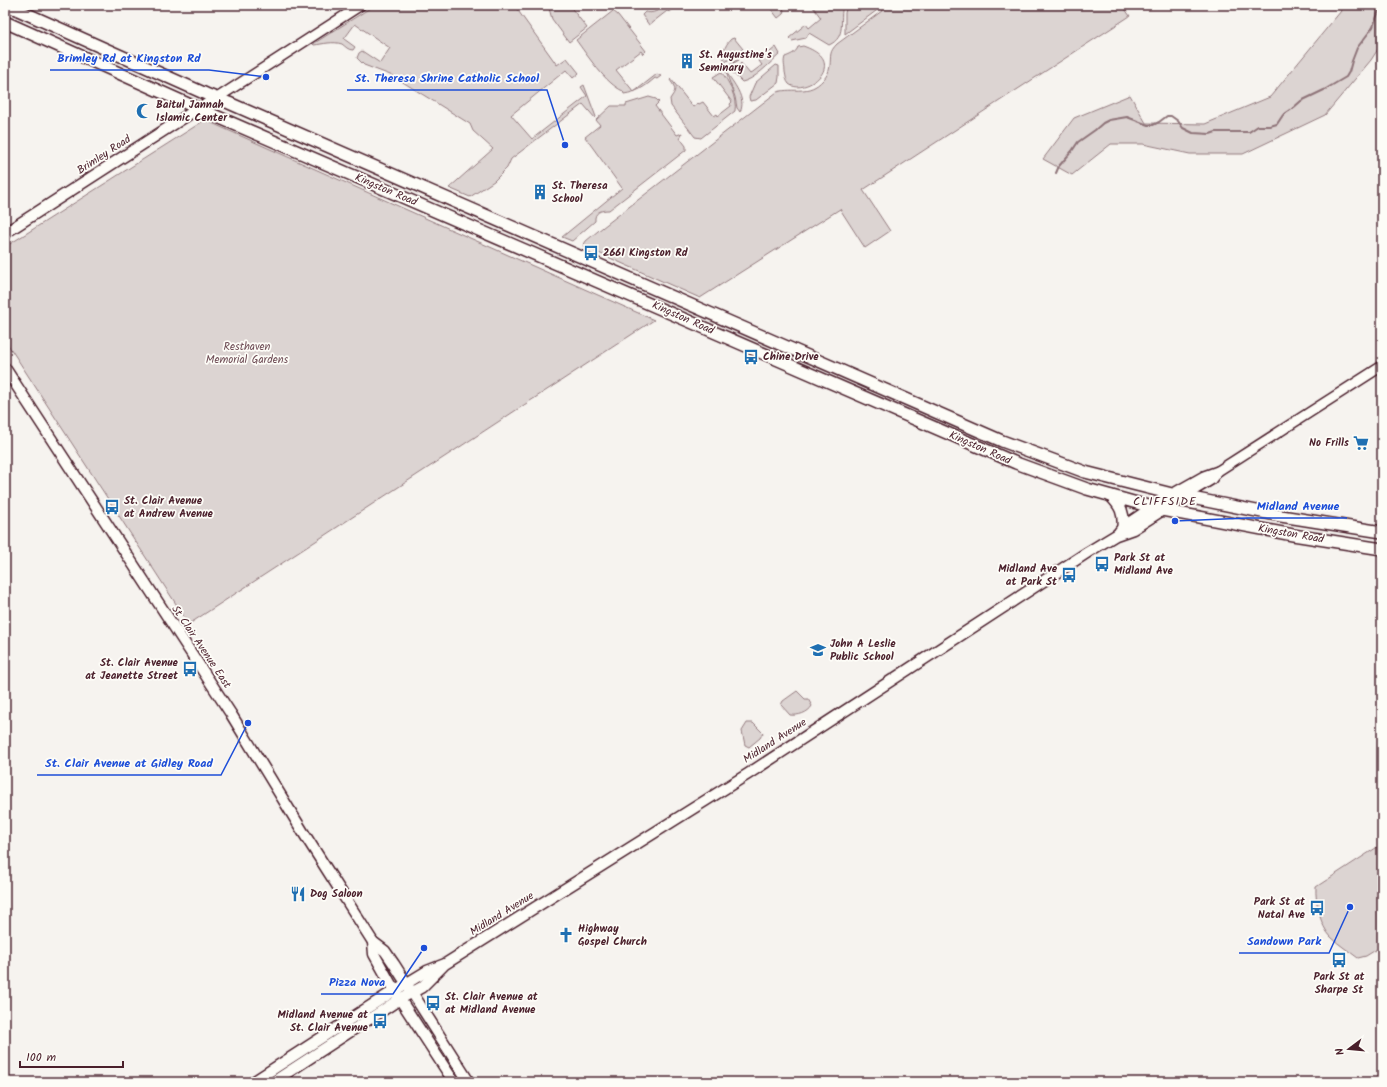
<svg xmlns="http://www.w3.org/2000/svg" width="1387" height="1087" viewBox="0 0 1387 1087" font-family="Kalam,sans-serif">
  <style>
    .green { fill: #dcd4d2; stroke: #937a7e }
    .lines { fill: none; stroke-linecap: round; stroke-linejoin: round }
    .stream { stroke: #8e7378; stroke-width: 2 }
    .tertiary-casing { stroke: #4a1f2b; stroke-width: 12 }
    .secondary-casing { stroke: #4a1f2b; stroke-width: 13 }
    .primary-casing { stroke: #4a1f2b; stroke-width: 14 }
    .tertiary { stroke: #fdfcf7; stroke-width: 9 }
    .secondary { stroke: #fdfcf7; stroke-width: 10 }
    .primary { stroke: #fdfcf7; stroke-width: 11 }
    .labels { text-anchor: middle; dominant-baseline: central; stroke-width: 3.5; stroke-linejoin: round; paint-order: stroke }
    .poi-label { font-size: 11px; font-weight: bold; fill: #4a1f2b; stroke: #fdfcf7; text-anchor: start }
    .street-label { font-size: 11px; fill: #4a1f2b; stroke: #fdfcf7 }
    .park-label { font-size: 11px; fill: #6e4c55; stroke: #fdfcf7 }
    .neighbourhood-label { font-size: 12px; letter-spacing: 1px; fill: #4a1f2b; stroke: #fdfcf7 }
    .leader { fill: none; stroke: #1d4ed8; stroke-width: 1.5 }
    .callout-dot { fill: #1d4ed8; stroke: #fdfcf7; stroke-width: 1.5 }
    .callout-label { font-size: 12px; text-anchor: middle; font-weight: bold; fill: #1d4ed8; stroke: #fdfcf7; stroke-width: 3.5; stroke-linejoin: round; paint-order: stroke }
  </style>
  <rect width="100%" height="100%" fill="#f6f3ef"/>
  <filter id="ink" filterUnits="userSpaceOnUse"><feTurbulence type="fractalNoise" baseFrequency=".025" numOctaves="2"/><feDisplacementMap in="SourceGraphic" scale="8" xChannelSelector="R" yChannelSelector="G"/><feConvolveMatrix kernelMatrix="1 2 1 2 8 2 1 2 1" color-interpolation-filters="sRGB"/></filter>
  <g filter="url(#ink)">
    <g class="green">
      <path d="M375 5H514L557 65 567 58 579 73 573 78 566 70 511 115 532 139 587 96 581 87 584 85 596 117 595 118 583 104 511 159 507 168 494 181 470 197 449 188 493 149 473 131 470 124 393 76 364 65 357 58 359 53 362 51 380 63 390 48 355 24 344 39 355 47 353 50C348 50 346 47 342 44 333 41 323 44 314 45L313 44Z"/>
      <polygon points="548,5 569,5 587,28 569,42 552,19"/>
      <path d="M664 5H678L670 12 667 11 649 25 642 15 645 12C654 14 658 11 664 5Z"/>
      <polygon points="768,5 780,5 784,10 783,14 778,18"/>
      <path d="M817 5H843C839 20 847 37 829 45L809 33 806 38 792 41 789 38 806 24 809 28 821 18 813 7Z"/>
      <polygon points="847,5 884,5 845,34 845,13"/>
      <path d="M890 5H1122L1130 16 863 190 890 231 865 248 840 209 700 298 583 246 586 241 598 231 777 92C794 87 809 96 823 80 827 76 829 72 830 66 831 55 829 52 837 44Z"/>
      <polygon points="1338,5 1382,5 1382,43 1371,60 1325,115 1243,154 1190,154 1143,144 1111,144 1072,175 1043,159 1074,118 1130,95 1146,123 1205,124 1270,97 1341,11"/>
      <path d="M613 11 618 15 646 51 643 54 641 51 616 70 634 92 657 74 661 76 657 79 655 78C645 87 637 92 624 94L623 91C606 84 587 55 576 40Z"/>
      <path d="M734 38 743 49 724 63C724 53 723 47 731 39Z"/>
      <path d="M803 46C852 63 804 97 789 84 786 81 786 76 785 72 785 67 783 62 785 57 790 55 796 53 798 47Z"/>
      <path d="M776 47 780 54C770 63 754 80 742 82L727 67 738 59 739 60 732 64 736 68 741 63 750 74 762 65 759 61Z"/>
      <polygon points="776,65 779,66 779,77 778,83 756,100 750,101 749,97 755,83"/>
      <path d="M721 72C729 80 737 99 735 111L701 138 695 137 671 106 670 99C676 90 677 90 670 80L671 79 693 107 698 103 699 104 703 102 714 116 717 114 718 116 731 106 730 104 732 102 713 77Z"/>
      <path d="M726 72C733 82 747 99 740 112L737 108 735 97Z"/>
      <path d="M649 97 656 99 659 102 655 106 677 135 682 133 680 138 686 146V150L609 210C601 210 594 212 595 221L572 241 562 237 622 188 585 137 600 125 596 120 611 106H626V104Z"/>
      <polygon points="205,120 654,320 189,624 5,340 5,247"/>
      <path d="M797 691 805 699H808L812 706C808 713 798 716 790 715L781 705 783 701Z"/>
      <polygon points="747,723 753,723 763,733 760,738 749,747 745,745 742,731"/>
      <path d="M1382 844V946L1366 956 1358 958C1349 951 1339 945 1331 937 1320 926 1315 901 1316 887Z"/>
    </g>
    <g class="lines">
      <polyline class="stream" points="1056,173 1059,166 1072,151 1078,142 1095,130 1103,123 1109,120 1127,117 1148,125 1153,125 1159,122 1167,116 1171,116 1178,121 1183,128 1193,133 1210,134 1216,132 1249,132 1258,126 1270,126 1277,124 1283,115 1292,109 1301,101 1324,90 1346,77 1349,72 1352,61 1357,48 1373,27 1381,5"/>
      <defs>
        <g id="tertiary">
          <polyline points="217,98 361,5"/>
          <polyline points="1172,494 1204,476 1218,471 1382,366"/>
          <polyline points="1183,497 1211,480 1218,471"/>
        </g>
        <g id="secondary">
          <polyline points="5,233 191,113 217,98"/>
          <polyline points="5,368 231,714 303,832 373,942 385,951 394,964 469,1082"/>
          <polyline points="1119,532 1123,527 1172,494"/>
          <polyline points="373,942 374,954 394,990 454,1082"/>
          <polyline points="253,1082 389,994 427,971 445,964 748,774 1088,552 1116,535 1133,529 1183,497"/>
          <polyline points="273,1082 400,999 422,987 443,966"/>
        </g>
        <g id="primary">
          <polyline points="7,5 206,94 229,103 1002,441 1085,472 1172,494 1281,516 1382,532"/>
          <polyline points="5,22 188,104 1016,463 1087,489 1162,510 1293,535 1382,549"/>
          <path d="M1111 496C1121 506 1124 513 1123 527"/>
        </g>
      </defs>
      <use href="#tertiary" class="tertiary-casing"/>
      <use href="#secondary" class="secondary-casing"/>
      <use href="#primary" class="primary-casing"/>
      <use href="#tertiary" class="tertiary"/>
      <use href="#secondary" class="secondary"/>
      <use href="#primary" class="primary"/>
    </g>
  </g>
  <defs>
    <symbol id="building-bare" viewBox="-9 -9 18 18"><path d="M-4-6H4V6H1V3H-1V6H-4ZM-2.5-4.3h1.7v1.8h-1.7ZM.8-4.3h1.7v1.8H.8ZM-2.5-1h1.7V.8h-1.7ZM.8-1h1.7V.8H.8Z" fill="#1f6fb2" stroke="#fdfcf7" stroke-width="2.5" paint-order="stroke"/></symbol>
    <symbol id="mosque-bare" viewBox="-9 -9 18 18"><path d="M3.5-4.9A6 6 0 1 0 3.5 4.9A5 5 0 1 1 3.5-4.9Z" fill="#1f6fb2" stroke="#fdfcf7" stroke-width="2.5" paint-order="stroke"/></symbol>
    <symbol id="bus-bare" viewBox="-9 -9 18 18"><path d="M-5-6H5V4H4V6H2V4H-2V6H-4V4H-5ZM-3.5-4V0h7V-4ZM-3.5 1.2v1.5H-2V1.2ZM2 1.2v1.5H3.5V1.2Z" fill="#1f6fb2" stroke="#fdfcf7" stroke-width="2.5" paint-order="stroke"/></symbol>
    <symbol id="supermarket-bare" viewBox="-9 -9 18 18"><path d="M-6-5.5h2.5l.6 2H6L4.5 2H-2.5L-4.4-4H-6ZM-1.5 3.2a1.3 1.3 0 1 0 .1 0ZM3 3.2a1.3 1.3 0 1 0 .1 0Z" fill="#1f6fb2" stroke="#fdfcf7" stroke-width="2.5" paint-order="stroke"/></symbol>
    <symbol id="school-bare" viewBox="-9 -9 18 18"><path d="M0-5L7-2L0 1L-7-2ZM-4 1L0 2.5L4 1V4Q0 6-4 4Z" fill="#1f6fb2" stroke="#fdfcf7" stroke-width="2.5" paint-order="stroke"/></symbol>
    <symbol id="restaurant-bare" viewBox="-9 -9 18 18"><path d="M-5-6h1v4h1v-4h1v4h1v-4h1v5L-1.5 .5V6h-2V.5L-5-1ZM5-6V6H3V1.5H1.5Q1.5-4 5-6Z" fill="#1f6fb2" stroke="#fdfcf7" stroke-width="2.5" paint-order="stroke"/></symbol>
    <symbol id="church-bare" viewBox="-9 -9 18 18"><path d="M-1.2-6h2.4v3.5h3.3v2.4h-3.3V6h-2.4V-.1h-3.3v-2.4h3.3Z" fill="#1f6fb2" stroke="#fdfcf7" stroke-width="2.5" paint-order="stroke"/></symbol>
  </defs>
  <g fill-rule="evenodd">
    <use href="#building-bare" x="676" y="50" width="22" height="22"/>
    <use href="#mosque-bare" x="133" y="100" width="22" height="22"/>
    <use href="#building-bare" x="529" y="181" width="22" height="22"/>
    <use href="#bus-bare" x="580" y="242" width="22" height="22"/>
    <use href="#bus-bare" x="740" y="346" width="22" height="22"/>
    <use href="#supermarket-bare" x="1350" y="432" width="22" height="22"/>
    <use href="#bus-bare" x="101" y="496" width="22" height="22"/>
    <use href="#bus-bare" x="1091" y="553" width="22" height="22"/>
    <use href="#bus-bare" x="1058" y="564" width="22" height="22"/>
    <use href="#school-bare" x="807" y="639" width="22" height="22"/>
    <use href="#bus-bare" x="179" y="658" width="22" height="22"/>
    <use href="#restaurant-bare" x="287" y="883" width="22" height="22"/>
    <use href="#bus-bare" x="1306" y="897" width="22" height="22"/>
    <use href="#church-bare" x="555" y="924" width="22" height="22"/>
    <use href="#bus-bare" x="1328" y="949" width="22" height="22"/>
    <use href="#bus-bare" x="422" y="992" width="22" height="22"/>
    <use href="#bus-bare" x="369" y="1010" width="22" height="22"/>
  </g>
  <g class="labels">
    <g class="poi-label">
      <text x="699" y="55">St. Augustine's<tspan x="699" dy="13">Seminary</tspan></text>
      <text x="156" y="105">Baitul Jannah<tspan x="156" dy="13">Islamic Center</tspan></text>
      <text x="552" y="186">St. Theresa<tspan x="552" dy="13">School</tspan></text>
      <text x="603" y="253">2661 Kingston Rd</text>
      <text x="763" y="357">Chine Drive</text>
      <text x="1349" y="443" text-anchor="end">No Frills</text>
      <text x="124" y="501">St. Clair Avenue<tspan x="124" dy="13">at Andrew Avenue</tspan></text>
      <text x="1114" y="558">Park St at<tspan x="1114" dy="13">Midland Ave</tspan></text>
      <text x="1057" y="569" text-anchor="end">Midland Ave<tspan x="1057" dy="13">at Park St</tspan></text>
      <text x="830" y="644">John A Leslie<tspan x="830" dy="13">Public School</tspan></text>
      <text x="178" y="663" text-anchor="end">St. Clair Avenue<tspan x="178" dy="13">at Jeanette Street</tspan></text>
      <text x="310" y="894">Dog Saloon</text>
      <text x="1305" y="902" text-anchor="end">Park St at<tspan x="1305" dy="13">Natal Ave</tspan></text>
      <text x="578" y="929">Highway<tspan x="578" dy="13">Gospel Church</tspan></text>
      <text x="1339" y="977" text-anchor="middle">Park St at<tspan x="1339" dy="13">Sharpe St</tspan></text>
      <text x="445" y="997">St. Clair Avenue at<tspan x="445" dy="13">at Midland Avenue</tspan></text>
      <text x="368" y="1015" text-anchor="end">Midland Avenue at<tspan x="368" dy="13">St. Clair Avenue</tspan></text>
    </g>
    <g class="street-label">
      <text transform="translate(104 155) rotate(-33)">Brimley Road</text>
      <text transform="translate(386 190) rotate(23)">Kingston Road</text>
      <text transform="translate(683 318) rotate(24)">Kingston Road</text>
      <text transform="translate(980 448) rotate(24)">Kingston Road</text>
      <text transform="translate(1291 534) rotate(10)">Kingston Road</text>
      <text transform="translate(201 647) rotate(56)">St Clair Avenue East</text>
      <text transform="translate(775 741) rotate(-33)">Midland Avenue</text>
      <text transform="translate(502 914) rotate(-32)">Midland Avenue</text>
    </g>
    <g class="park-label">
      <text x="247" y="347">Resthaven<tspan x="247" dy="13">Memorial Gardens</tspan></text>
    </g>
    <g class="neighbourhood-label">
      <text x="1165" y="501">CLIFFSIDE</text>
    </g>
  </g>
  <path class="leader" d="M266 77L209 70H50M565 145L547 90H347M1175 521L1248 518H1347M248 723L221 775H37M1350 907L1329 953H1239M424 948L393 994H321"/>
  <g class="callout-dot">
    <circle cx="266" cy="77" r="4"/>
    <circle cx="565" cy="145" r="4"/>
    <circle cx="1175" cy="521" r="4"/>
    <circle cx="248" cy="723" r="4"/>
    <circle cx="1350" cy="907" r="4"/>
    <circle cx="424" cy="948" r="4"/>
  </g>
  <g class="callout-label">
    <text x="129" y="62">Brimley Rd at Kingston Rd</text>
    <text x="447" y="82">St. Theresa Shrine Catholic School</text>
    <text x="1298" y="510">Midland Avenue</text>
    <text x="129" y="767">St. Clair Avenue at Gidley Road</text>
    <text x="1284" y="945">Sandown Park</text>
    <text x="357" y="986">Pizza Nova</text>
  </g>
  <rect width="1387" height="1087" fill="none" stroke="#fdfcf7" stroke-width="20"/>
  <rect x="10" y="10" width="1367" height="1067" fill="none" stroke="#4a1f2b" stroke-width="1.5" filter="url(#ink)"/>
  <g transform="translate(1349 1049) rotate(254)" stroke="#fdfcf7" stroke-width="3" paint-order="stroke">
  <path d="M0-3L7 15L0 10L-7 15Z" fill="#4a1f2b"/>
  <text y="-6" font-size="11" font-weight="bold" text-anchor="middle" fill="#4a1f2b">N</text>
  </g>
  <path d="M20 1061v6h103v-6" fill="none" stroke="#4a1f2b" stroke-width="2"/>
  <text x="26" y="1061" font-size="12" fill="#4a1f2b" stroke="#fdfcf7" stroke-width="3" paint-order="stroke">100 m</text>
</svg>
